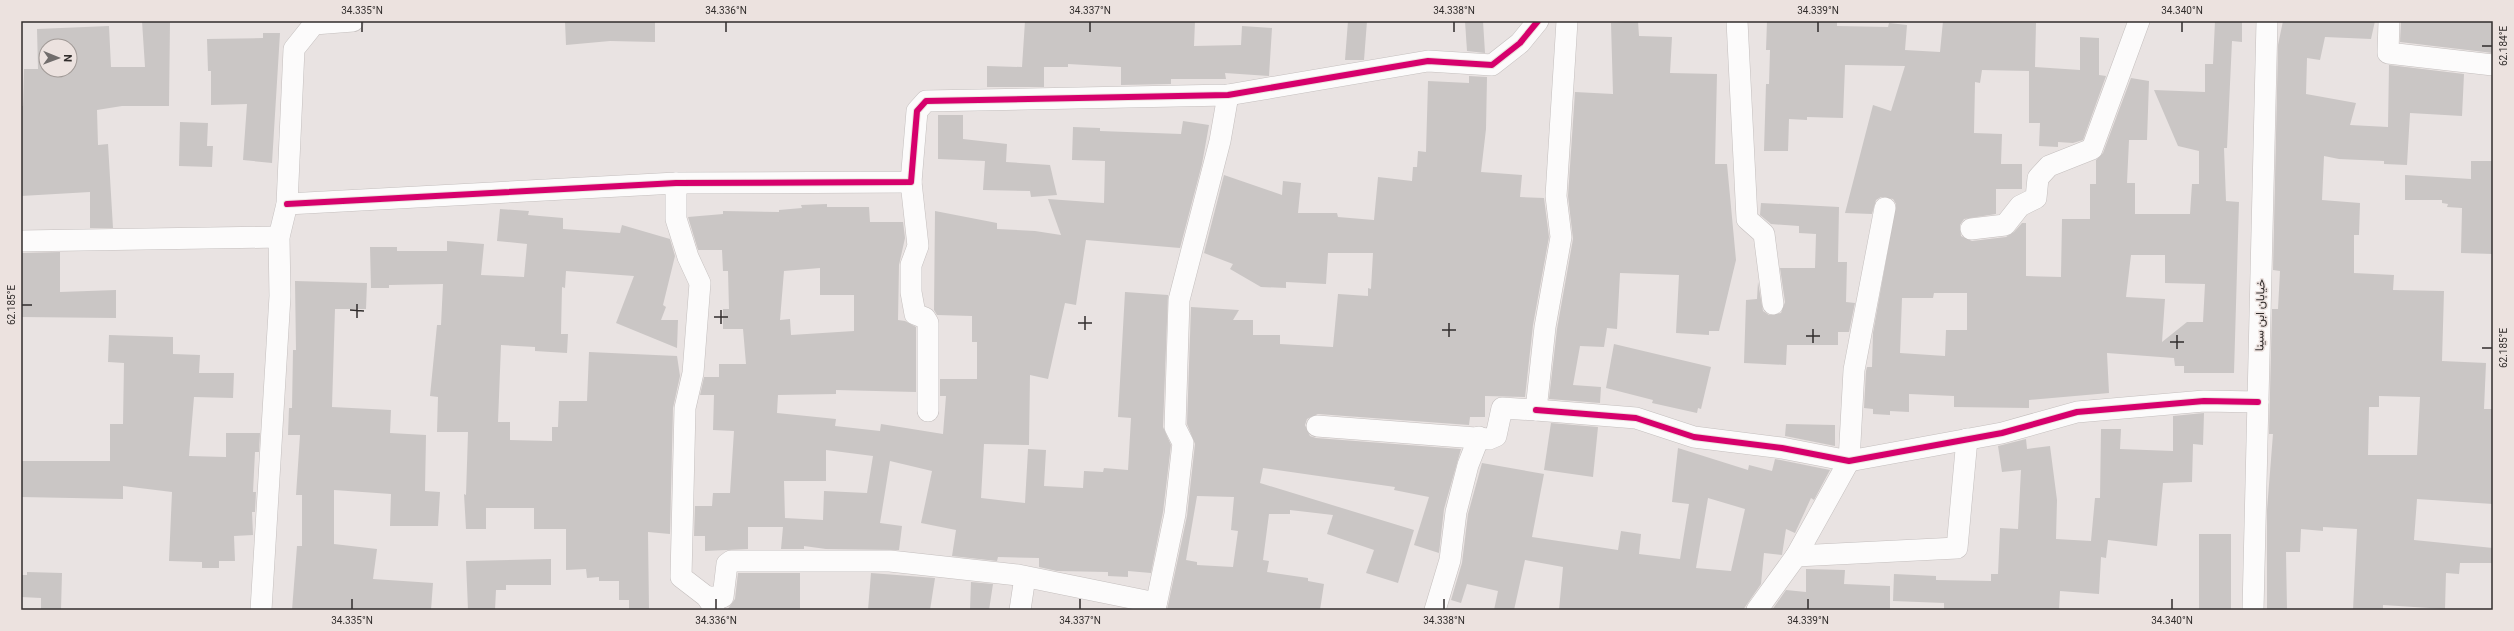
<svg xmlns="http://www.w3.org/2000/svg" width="2514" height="631" viewBox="0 0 2514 631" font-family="Roboto,Vazirmatn,sans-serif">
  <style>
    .building { fill: #cac6c5; fill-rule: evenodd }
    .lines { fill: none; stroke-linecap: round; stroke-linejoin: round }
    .minor-casing { stroke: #c4bfbe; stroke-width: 22 }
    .minor { stroke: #fcfbfb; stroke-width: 21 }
    .cycleway-casing { stroke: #ece2df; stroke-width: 8 }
    .cycleway { stroke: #d6006c; stroke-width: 6 }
    .ticks { fill: none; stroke: #312d2c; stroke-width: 1.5 }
    .labels { text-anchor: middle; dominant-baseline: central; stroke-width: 3; stroke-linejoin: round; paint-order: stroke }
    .street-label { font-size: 12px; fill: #312d2c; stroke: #ece2df }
    .neatline { fill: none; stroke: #312d2c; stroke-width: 1.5 }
    .ticks-label { font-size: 10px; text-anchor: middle; fill: #312d2c }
  </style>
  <rect width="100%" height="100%" fill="#e9e3e2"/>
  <g class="building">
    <path d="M142 21H170L169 106H122L97 110 98 145 108 144 113 228H90V192L21 196V106H23L24 69H38L37 29 109 26 111 67H145ZM46 46H70V70H46Z"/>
    <polygon points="565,21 655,21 655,42 610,41 566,45"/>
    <polygon points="1025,21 1195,21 1194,46 1241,45 1242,26 1272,28 1269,76 1225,73 1226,79 1171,79 1171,84 1121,85 1121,67 1068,64 1068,67 1044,67 1044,87 987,87 987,66 1022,67"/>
    <polygon points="1348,21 1367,21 1364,60 1345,60"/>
    <polygon points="1465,21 1483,21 1485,53 1467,51"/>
    <polygon points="1638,21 1639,36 1672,37 1670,73 1717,74 1715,164 1727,164 1736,260 1719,331 1709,331 1709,335 1676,333 1679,275 1620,273 1617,329 1607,328 1604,347 1580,346 1573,385 1601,387 1600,403 1549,399 1557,329 1573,239 1568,196 1575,92 1613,94 1611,23"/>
    <path d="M1767 21H1837V26L1888 27 1889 23 1907 25 1905 50 1940 52 1943 21 2036 23 2035 67 2080 70V37L2099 38V75L2106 76 2083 140 2073 143 2058 142V147L2039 146 2040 123H2029V71L1982 70 1980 83 1975 82 1974 133 2002 134 2001 164H2022V189H1996V214L1964 219 1960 225 1961 236 1972 241 2006 237 2014 232 2022 223H2026V276L2061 277 2062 219H2090V184H2096V160L2103 153 2131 78 2149 81 2147 140H2129L2127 183H2135V214H2190L2192 184H2199V151L2178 146 2154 90 2205 92V64H2213L2215 21H2242V42L2232 41 2227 148H2224L2226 201 2239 202 2234 373H2184V366H2175L2174 358 2107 353 2109 393 2029 400V408L1954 407V396L1909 394V412L1890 411V415L1873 414V409L1864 408 1866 371 1867 367H1872L1873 333 1896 204 1893 199 1881 197 1876 200 1872 214 1845 213 1873 105 1891 111 1905 66 1845 65 1843 118 1807 117V120L1789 119 1788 151H1764L1766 84H1769L1770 50H1766ZM2131 255H2165V283L2205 284 2203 322H2187L2162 342 2165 299 2126 297ZM1934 293H1967V330H1946L1945 356 1900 353 1902 298H1933Z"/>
    <path d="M2283 21H2375L2371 39 2325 37 2320 60 2307 58 2306 94 2356 103 2350 125 2388 127 2389 65 2464 74 2462 116 2410 113 2407 165 2384 164V161L2339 159 2324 156 2322 200 2360 203 2359 235H2354V273L2394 275 2393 290 2444 291 2442 361 2486 363 2484 409H2493V504L2417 499 2414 540 2493 548V563H2460L2459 574 2446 573 2445 609 2383 605V610H2353L2357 529 2323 527V531L2301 529 2300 552H2286L2287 610H2267V510L2273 434H2269L2272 309H2278L2280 271 2273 270 2278 45ZM2379 396 2420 397 2417 455H2368L2369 407H2379Z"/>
    <polygon points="2401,21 2493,21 2493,53 2400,42"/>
    <polygon points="263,33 280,33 272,163 243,160 247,104 211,105 211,71 208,71 207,39 263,38"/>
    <path d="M1469 76 1487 77 1486 129 1481 172 1522 175 1520 197 1544 198 1549 237 1533 325 1525 397 1485 396V417H1470L1469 425 1318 414 1307 419 1305 425 1310 436 1316 438 1461 449 1444 509 1439 553 1414 545 1429 497 1394 490 1395 487 1263 468 1260 483 1414 530 1398 583 1366 573 1374 550 1327 534 1333 515 1290 510V514H1269L1263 560 1269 561 1267 572 1308 578V581L1324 584 1320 610H1167L1187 516 1195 444 1187 424 1191 307 1239 310 1233 320H1253V335H1280V344L1333 347 1338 294 1368 296V288L1371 289 1373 253H1328L1326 284 1286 282V288L1261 287 1230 269 1233 264 1204 253 1224 175 1282 195 1283 181 1301 183 1298 213H1337L1338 217 1374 220 1378 177 1412 181 1413 167H1417L1418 151 1426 152 1428 81 1469 83ZM1197 496 1234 497 1231 530 1238 531 1233 567 1197 565V562L1186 560Z"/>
    <polygon points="938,115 963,115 963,139 1007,144 1006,162 1050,165 1057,195 1031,197 1030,191 983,190 985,161 938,159"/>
    <path d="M1183 121 1209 125 1202 164 1180 248 1086 240 1076 305 1065 303 1048 379 1030 375 1029 445 984 444 981 498 1025 503 1028 449 1046 450 1044 486 1083 488 1084 471 1103 472 1104 468 1128 470 1131 418 1118 417 1125 292 1168 295 1163 427 1171 445 1163 512 1151 573 1128 571V577L1108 576V572L1057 571 1039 567V558L998 557 997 561 952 556 956 530 921 523 932 471 890 461 880 523 902 526 899 550 826 549 804 546V549H781L783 527H748V549L705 551V536H694L695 506H712L713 493H730L734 431 713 430 714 395H700L704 377H719V364H746L743 329H723V309H729L728 271H723L722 250H698L688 217 723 214V211L779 212V210L802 208 801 205 827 204V207H869L870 222H903L905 238 899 265 898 320 905 321 916 327V392L836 390V394L778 395 777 413 836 419 835 426 880 431 881 424 943 434 946 396H940V379H977V342H972V316L937 315 934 310 935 211 997 223V229L1035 231 1061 235 1048 199 1104 203 1105 161 1072 160 1073 127 1100 128V131L1181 134ZM820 268V295H854V331L791 335 790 319 780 320 784 271ZM826 450 873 456 867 493 824 491 823 520 785 518 784 481H826Z"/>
    <polygon points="180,122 208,123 207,146 213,146 212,167 179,166"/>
    <polygon points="2471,161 2493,161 2493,254 2461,253 2462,208 2447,207 2448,204 2442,203 2442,200 2405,200 2405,175 2471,179"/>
    <polygon points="1761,203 1839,207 1838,262 1847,262 1846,302 1855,303 1849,332 1838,332 1838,345 1787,345 1786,365 1744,363 1746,300 1757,299 1758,282 1763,311 1769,315 1781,313 1785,302 1780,268 1815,268 1816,234 1799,233 1799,226 1771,224 1760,215"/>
    <polygon points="500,209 529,211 528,215 563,218 563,229 620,233 622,225 670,239 675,256 663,305 666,307 661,320 678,320 677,348 616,323 634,276 566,271 565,288 562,287 561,334 568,334 567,353 535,351 535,347 501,345 498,422 510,422 510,440 552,441 552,427 558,427 559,401 587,401 589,352 677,356 680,376 673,408 670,534 648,532 649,610 629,610 629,600 619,600 619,581 599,581 599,577 587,578 586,569 566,570 566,529 534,529 534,508 486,508 486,529 466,529 464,494 466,495 468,432 437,432 438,397 430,396 437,325 441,325 443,284 389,285 389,288 371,288 370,247 397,247 397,251 447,251 447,241 484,244 481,275 524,277 527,244 497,241"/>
    <polygon points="60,252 60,292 116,290 116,318 21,317 21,253"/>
    <polygon points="295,281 367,283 366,309 335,309 332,407 391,410 390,433 426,435 425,491 440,492 438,526 390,526 391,494 334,490 334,544 377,549 373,579 433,583 431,610 292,610 297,546 302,546 302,495 296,495 300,435 288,435 289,408 292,408 293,350 296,350"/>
    <polygon points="109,335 173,337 173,354 200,355 199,373 234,373 233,398 194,397 189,456 226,457 226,433 260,433 259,452 255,452 253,492 256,492 255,512 252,512 253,535 234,536 235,561 219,561 219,568 202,568 202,562 169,561 172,492 123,486 123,499 21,497 21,461 110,461 110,424 123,424 124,363 108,362"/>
    <polygon points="1614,344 1711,367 1701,409 1698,408 1697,413 1652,403 1653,400 1606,388"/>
    <polygon points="2204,413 2203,445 2193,444 2192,482 2163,483 2157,546 2108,540 2106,558 2101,557 2099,594 2060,591 2059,610 1944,610 1944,603 1893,601 1894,574 1936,576 1936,580 1991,581 1991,574 1998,574 2000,528 2018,529 2021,470 2002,472 1998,446 2026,439 2027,449 2050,446 2057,500 2056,539 2091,541 2095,498 2100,498 2101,429 2121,429 2120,449 2173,451 2173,416"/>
    <polygon points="1551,423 1598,427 1593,477 1544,470"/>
    <polygon points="1786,424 1835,425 1835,446 1785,436"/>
    <path d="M1678 448 1748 470 1749 465 1772 471 1775 459 1830 470 1814 500 1811 498 1795 533 1786 529 1782 555 1764 553 1761 584 1743 610H1559L1563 567 1525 560 1514 610H1494L1498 591 1467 584 1461 603 1451 600 1462 563 1468 514 1482 463 1544 474 1532 537 1618 550 1621 531 1641 534 1639 554 1680 559 1689 504 1672 502ZM1708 498 1745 509 1731 571 1696 568Z"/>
    <rect x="2199" y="534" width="32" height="76"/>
    <polygon points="551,559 551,585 506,585 506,590 496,590 495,610 468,610 466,561"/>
    <polygon points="1806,569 1845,570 1844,584 1890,586 1890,610 1772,610 1786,590 1806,592"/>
    <polygon points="27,572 62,573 61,610 41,610 41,598 21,597 21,575 27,575"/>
    <polygon points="738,573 800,573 800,610 727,610 735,599"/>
    <polygon points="871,573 935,578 930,610 868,610"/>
    <polygon points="971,582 993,584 989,610 970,610"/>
  </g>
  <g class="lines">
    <defs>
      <g id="minor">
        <polyline points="1737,21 1747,219 1764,234 1773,304"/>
        <polyline points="2389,21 2388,53 2493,65"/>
        <polyline points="911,182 918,246 911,265 911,292 915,314 925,318 928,323 928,411"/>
        <polyline points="676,183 676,219 688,257 700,283 693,373 685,408 681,577 707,597 714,608"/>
        <polyline points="287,204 676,183 911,182 917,111 926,101 1228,95 1428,61 1492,65 1520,43 1538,21"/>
        <polyline points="1971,229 2005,225 2020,206 2036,198 2038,178 2049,166 2092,149 2139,21"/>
        <polyline points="21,241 279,237"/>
        <polyline points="1536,410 1636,418 1694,437 1782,448 1849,461 2002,433 2077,412 2204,401 2258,402"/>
        <polyline points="1317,426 1489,439 1496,436 1502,408 1536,410 1545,327 1561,237 1556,196 1567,21"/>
        <polyline points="1796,556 1957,548 1967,439"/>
        <polyline points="707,597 723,597 727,564 731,561 890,561 1018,575 1156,603"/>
        <polyline points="261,610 280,296 279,237 287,204 294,49 314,24 353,21"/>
        <polyline points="1020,610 1025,577"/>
        <polyline points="1155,610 1175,514 1183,443 1175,427 1179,300 1220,141 1228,95"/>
        <polyline points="1435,610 1450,560 1456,512 1468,465 1479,437"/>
        <polyline points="1757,610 1796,556 1849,461 1854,370 1885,208"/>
        <polyline points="2253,610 2267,21"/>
      </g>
    </defs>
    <use href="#minor" class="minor-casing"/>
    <use href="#minor" class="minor"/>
    <defs>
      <g id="cycleway">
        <polyline points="287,204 676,183 911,182 917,111 926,101 1228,95 1428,61 1492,65 1520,43 1538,21"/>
        <polyline points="1536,410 1636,418 1694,437 1782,448 1849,461 2002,433 2077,412 2204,401 2258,402"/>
      </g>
    </defs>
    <use href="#cycleway" class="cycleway-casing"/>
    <use href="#cycleway" class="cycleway"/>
  </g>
  <path class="ticks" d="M362 32V22M726 32V22M1090 32V22M1454 32V22M1818 32V22M2182 32V22M2482 46H2492M22 305H32M350 310 364 311M714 317H728M357 318V304M1078 323H1092M721 324V310M1085 330V316M1442 330H1456M1806 336H1820M1449 337V323M2170 342H2184M1813 343V329M2482 348H2492M2177 349V335M352 609V599M716 609V599M1080 609V599M1444 609V599M1808 609V599M2172 609V599"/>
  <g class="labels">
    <g class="street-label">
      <text transform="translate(2260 315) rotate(-89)">خیابان ابن سینا</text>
    </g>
  </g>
  <rect width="2514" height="631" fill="none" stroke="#ece2df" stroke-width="44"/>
  <g transform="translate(58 58) rotate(91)"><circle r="19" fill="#ece2df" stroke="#a19a97"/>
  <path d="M0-3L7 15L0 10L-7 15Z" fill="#716d6c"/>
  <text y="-6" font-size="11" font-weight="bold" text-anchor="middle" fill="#312d2c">N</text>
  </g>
  <rect x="22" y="22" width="2470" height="587" class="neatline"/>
  <g class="ticks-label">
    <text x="362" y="14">34.335°N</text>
    <text x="726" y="14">34.336°N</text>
    <text x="1090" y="14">34.337°N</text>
    <text x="1454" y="14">34.338°N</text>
    <text x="1818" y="14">34.339°N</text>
    <text x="2182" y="14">34.340°N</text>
    <text transform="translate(2503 46) rotate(-90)" y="4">62.184°E</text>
    <text transform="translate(11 305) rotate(-90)" y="4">62.185°E</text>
    <text transform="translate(2503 348) rotate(-90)" y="4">62.185°E</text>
    <text x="352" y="624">34.335°N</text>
    <text x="716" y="624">34.336°N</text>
    <text x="1080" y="624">34.337°N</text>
    <text x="1444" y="624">34.338°N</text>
    <text x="1808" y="624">34.339°N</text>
    <text x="2172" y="624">34.340°N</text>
  </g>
</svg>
